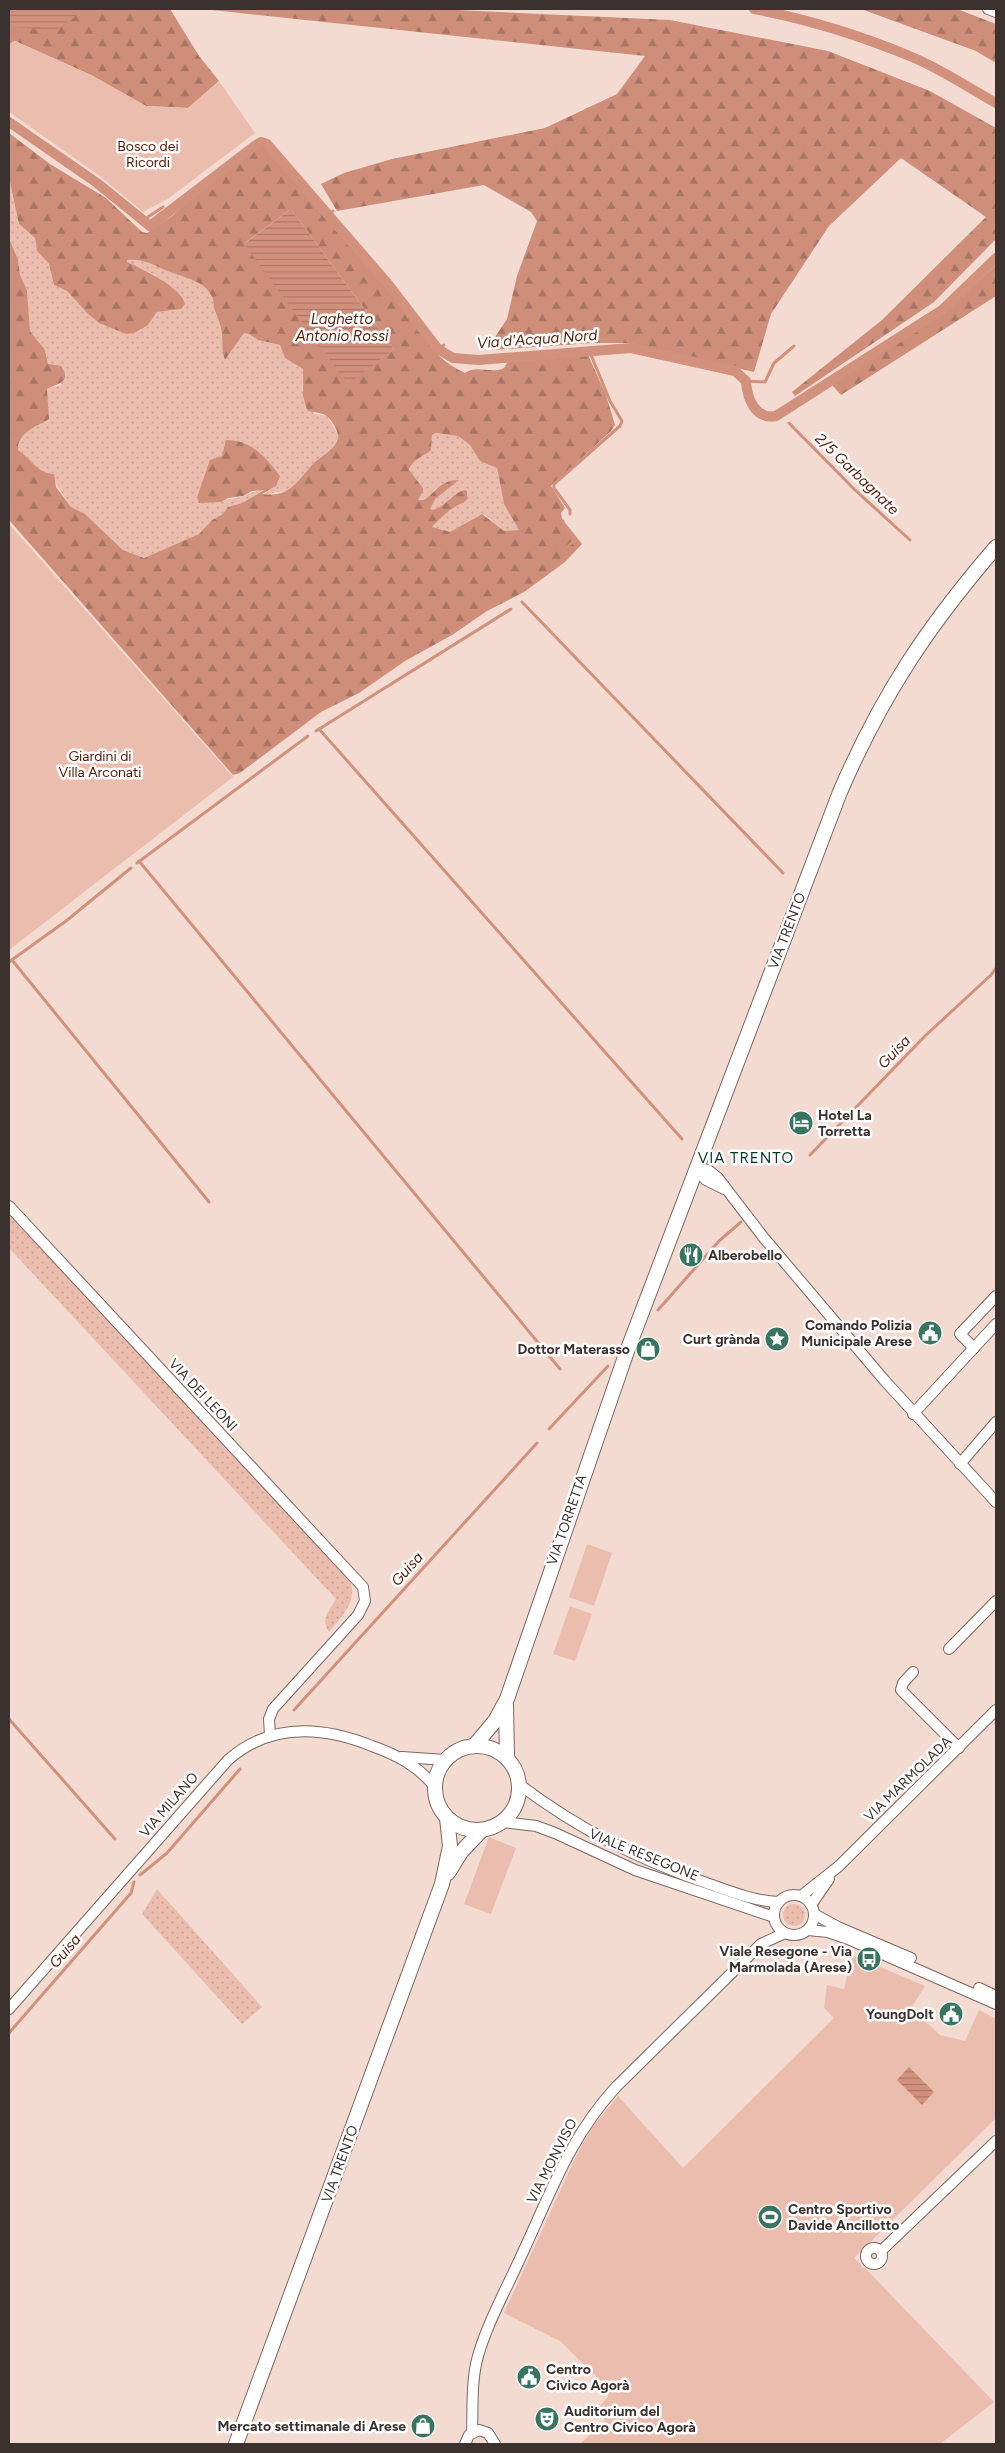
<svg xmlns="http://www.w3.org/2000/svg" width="1005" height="2453" viewBox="0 0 1005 2453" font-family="Figtree,sans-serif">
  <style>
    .grass { fill: url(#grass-dots) }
    .forest { fill: url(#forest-firs); fill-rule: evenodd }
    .green { fill: #ebbdae }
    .water { fill: url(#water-rules) }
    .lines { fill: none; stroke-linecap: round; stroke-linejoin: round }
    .stream { stroke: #d1917c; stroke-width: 3 }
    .canal { stroke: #d1917c; stroke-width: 10 }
    .minor-casing { stroke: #7b665f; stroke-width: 12 }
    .major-casing { stroke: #7b665f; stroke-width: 16 }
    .minor { stroke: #fff; stroke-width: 10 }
    .major { stroke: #fff; stroke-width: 14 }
    .labels { text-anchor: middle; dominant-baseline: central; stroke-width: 5; stroke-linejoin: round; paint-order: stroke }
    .park-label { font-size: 14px; fill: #4f1501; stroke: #fff }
    .street-label { font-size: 14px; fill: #3b312e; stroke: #fff }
    .poi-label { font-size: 14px; font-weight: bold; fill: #3b312e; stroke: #fff; text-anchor: end }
    .water-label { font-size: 15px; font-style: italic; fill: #561c07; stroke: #fff }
    .neighbourhood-label { font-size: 15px; letter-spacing: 1px; fill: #02392b; stroke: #fff }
  </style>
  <defs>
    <pattern id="grass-dots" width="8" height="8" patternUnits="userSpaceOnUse" patternTransform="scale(1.25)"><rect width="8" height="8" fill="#ebbdae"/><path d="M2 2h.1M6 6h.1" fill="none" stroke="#caa396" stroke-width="1.8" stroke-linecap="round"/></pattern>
    <pattern id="forest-firs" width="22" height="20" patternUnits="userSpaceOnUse" patternTransform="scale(1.25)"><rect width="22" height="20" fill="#ce8e79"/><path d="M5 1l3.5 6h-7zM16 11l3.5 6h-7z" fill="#a87564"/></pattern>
    <pattern id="water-rules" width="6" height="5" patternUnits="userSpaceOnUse" patternTransform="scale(1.25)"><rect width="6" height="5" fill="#d1917c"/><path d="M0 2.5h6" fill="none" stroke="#ab7766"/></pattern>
  </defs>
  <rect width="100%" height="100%" fill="#f3dbd2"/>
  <g class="grass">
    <path d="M9 177 19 224 35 238 37 251 49 264 54 285 67 291 87 313 148 325 157 312 181 309 172 288 155 275 127 262 126 260C144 258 157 266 173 273 187 279 205 281 212 296 214 299 213 304 214 307 216 317 221 323 222 333 223 343 221 350 225 360L244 333 249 334 258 340 280 345 285 358 303 369 302 390 314 414 327 416 338 434 335 447 313 464 299 483 285 491 262 495 276 486 222 456 210 461 197 497 221 502C227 499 230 499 237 498 246 496 254 490 265 489L242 503 228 507 223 514 212 520 199 534 144 558 123 550 85 514 71 507 54 481 47 474 33 466 24 454 18 450C17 433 36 427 48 419L47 389 62 385 48 364 45 350 30 331 27 290 20 275 18 259 9 239Z"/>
    <path d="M436 433 458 436 470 445 480 461 497 468 504 504 519 530 504 531 485 515H479L450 533 431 527C440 519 452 506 463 503L450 498 447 505 433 510 429 509 435 499 458 480 436 488 429 497 417 501 423 488 409 470C414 452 432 460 432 435Z"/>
    <path d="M9 1210 350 1580C358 1602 342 1616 329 1632 320 1619 329 1611 336 1599L9 1248Z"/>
    <polygon points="157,1889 262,2007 242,2024 142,1914"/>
    <circle cx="794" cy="1915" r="11"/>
  </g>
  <g class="forest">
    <polygon points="9,9 170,9 199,56 219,81 188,108 146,106 91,75 15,41 9,44"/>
    <polygon points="202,9 435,9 670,20 828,51 930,91 996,128 996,239 934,302 795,396 792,392 882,320 986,217 901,158 829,226 771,314 754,372 630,343 592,343 492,350 493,340 507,319 517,276 537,221 531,212 484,185 337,211 321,184 344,173 392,159 545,128 617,94 645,56"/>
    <polygon points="861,9 957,9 996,24 996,63 976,51"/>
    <path d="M9 133 50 164 106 198 142 232 147 233 172 216 212 181 226 173 249 154 263 146 357 251 420 330C429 348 446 365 465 373 475 365 490 373 502 369 507 367 505 363 509 361L588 355 606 395 615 425 611 431 551 486 565 508 561 513 562 519 582 544 565 562 524 592 487 611 452 635 405 661 359 693 321 712 240 773 233 775 9 520V239L18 259 20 275 27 290 30 331 45 350 48 364 61 366C72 382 59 383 47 389L49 419C36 427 17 433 18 450 32 459 36 473 54 474L56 487 71 507 85 514 123 550 144 558 199 534 212 520 223 514 228 507 242 503 264 490 252 491 243 496 228 498 221 502 199 503 197 497 210 460 222 456 226 440C252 440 265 457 280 476L276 486 262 494C289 498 297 482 312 465 322 454 346 446 335 427 333 423 329 417 325 415 320 412 313 413 307 410L303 396V369L285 358 280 345 258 340 249 334 244 333 225 360C221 351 223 343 222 334 221 324 217 317 214 308 213 304 214 300 212 297 205 281 187 279 173 273 157 267 144 258 127 260V262C143 269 181 287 185 304L181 309 157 312 148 325 134 333 126 334 99 323 87 313 67 291 54 285 49 264 37 251 35 238 19 224 17 215 9 177ZM291 209 394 349 348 383 245 243ZM436 433 458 436 470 445 480 461 497 468 504 504 519 530 504 531 482 514 450 532 432 527C439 519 453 506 463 503L467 499V491L464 490C449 496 449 504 433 510L430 509 435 499 459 480C434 480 433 502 418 500L423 491V488L409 470C412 459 423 457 431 450L432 435Z"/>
    <polygon points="996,265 996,296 841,395 832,385 943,314"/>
  </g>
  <g class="green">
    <polygon points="15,41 91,75 146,106 188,108 219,81 255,133 169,198 143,212 100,176 9,112 9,44"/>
    <polygon points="9,524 233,777 9,950"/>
    <polygon points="587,1544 612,1553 594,1606 569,1597"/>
    <polygon points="570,1606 592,1614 575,1661 553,1654"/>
    <polygon points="489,1837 516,1848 491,1914 464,1904"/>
    <polygon points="852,1955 925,1986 911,2008 940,2035 965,2041 979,2010 996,2019 996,2118 854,2258 861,2264 861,2268 865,2268 994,2402 940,2444 580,2444 605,2420 596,2410 608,2397 604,2384 560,2341 504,2313 577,2154 593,2126 618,2096 683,2168 834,2018 824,2008 827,1985 844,1989"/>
  </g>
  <g class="water">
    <polygon points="18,9 86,9 54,31 17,27 9,23 9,16"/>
    <polygon points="291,209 394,349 348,384 244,244"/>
    <polygon points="909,2067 934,2092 922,2105 897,2080"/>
  </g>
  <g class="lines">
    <g class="stream">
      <polyline points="329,214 333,211"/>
      <polyline points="142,221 163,207"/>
      <polyline points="438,349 444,345"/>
      <polyline points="746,381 765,382 774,363 794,346"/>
      <polyline points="781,413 783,415"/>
      <polyline points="789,423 854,489 910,540"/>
      <polyline points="570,514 570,510 554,488 554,484 620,426 622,421 610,401 589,350"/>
      <polyline points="563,521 563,523 575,540 566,548"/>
      <polyline points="522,602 783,873"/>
      <polyline points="319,729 682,1139"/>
      <polyline points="316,731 511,609"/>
      <polyline points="139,861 560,1369"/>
      <polyline points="137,863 308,736"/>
      <polyline points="12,960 209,1202"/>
      <polyline points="9,962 66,921 131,868"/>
      <polyline points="810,1155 925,1036 991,975 996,968"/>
      <polyline points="658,1310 719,1241 741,1222"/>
      <polyline points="549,1429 608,1366"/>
      <polyline points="294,1710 537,1443"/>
      <polyline points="9,1719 115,1839"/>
      <polyline points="140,1875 167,1853 240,1769"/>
      <polyline points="9,2033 131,1893 134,1882"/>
    </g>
    <g class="canal">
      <path d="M754 9C807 19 862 36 912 57 941 69 969 88 996 103"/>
      <path d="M9 122 97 183 150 226 256 145 261 142 267 144 388 284 438 349 453 358 479 360 631 348 735 371 746 381C747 398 755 420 776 416L942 310 996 258"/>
    </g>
    <defs>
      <g id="minor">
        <polyline points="988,9 996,12"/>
        <polyline points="695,1168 708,1170 718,1178 764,1238 885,1381 996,1502"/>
        <polyline points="695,1168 706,1180 724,1189"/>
        <polyline points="9,1206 363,1587 365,1601 358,1615 273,1709 269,1719 270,1735"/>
        <polyline points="974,1348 960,1334 996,1296"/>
        <polyline points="913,1414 996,1324"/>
        <polyline points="960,1464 996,1422"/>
        <polyline points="949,1649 996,1601"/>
        <polyline points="913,1672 903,1683 901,1690 959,1748"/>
        <polyline points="402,1757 445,1760"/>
        <path d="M520 1785C580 1830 638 1859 709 1884 732 1892 754 1901 778 1902"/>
        <polyline points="503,1822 536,1826 555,1833 635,1870 774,1917"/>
        <circle cx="794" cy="1915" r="20"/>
        <polyline points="801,1896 839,1866 996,1710"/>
        <polyline points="811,1905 829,1879"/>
        <polyline points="814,1914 838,1927 911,1958"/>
        <polyline points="808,1930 828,1932 848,1939 996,2004"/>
        <polyline points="979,1988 996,1996"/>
        <path d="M9 2009 228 1760C270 1723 322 1726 372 1746 397 1755 417 1765 435 1787"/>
        <circle cx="874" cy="2256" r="8"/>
        <polyline points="881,2251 996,2141"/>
        <path d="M472 2432C473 2408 471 2380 478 2356 488 2321 508 2286 523 2252 551 2192 570 2137 616 2087L761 1944 785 1933"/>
        <polyline points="465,2444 469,2435 479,2430 488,2433 495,2444"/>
      </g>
      <g id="major">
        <polyline points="506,1705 507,1757"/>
        <circle cx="477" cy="1788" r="42"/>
        <path d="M474 1746 495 1721 507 1699 626 1354 840 792C882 695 927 627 996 547"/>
        <polyline points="448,1873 461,1852 482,1830"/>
        <polyline points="236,2444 442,1884 450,1846 447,1818"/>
      </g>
    </defs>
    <use href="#minor" class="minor-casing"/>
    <use href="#major" class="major-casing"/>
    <use href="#minor" class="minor"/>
    <use href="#major" class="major"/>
  </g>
  <defs>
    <symbol id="hotel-disc" viewBox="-11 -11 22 22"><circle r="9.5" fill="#387561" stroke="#fff"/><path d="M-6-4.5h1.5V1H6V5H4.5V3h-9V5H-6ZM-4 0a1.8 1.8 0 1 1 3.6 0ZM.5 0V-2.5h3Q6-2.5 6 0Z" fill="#fff"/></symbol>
    <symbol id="restaurant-disc" viewBox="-11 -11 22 22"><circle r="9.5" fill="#387561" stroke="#fff"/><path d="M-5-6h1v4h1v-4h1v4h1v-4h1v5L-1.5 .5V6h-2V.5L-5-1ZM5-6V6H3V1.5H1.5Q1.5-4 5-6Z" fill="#fff"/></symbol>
    <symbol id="civic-disc" viewBox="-11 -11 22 22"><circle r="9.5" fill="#387561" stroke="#fff"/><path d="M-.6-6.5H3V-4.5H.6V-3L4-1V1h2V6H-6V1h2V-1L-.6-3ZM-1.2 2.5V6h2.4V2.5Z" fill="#fff"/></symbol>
    <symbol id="sight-disc" viewBox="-11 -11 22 22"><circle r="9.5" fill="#387561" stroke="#fff"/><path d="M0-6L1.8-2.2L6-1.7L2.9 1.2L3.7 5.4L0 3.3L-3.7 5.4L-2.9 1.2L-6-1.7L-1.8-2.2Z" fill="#fff"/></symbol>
    <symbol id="shop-disc" viewBox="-11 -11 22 22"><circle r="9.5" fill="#387561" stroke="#fff"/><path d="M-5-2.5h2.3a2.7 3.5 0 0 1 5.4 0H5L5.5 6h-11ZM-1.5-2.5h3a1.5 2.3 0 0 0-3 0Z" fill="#fff"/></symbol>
    <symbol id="bus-disc" viewBox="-11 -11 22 22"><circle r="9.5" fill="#387561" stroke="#fff"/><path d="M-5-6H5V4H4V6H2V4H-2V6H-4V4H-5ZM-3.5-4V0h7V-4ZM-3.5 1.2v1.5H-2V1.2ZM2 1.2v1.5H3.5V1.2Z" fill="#fff"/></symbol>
    <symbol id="stadium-disc" viewBox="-11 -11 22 22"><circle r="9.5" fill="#387561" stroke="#fff"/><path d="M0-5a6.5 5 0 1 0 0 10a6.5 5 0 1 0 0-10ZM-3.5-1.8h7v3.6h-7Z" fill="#fff"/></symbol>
    <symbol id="theatre-disc" viewBox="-11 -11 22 22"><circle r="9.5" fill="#387561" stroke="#fff"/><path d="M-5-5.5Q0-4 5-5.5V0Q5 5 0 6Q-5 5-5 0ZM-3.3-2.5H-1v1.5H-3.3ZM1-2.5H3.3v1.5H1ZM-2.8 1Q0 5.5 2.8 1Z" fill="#fff"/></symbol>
  </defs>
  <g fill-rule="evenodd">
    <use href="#hotel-disc" x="787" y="1109" width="28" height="28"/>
    <use href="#restaurant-disc" x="677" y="1241" width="28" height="28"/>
    <use href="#civic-disc" x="916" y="1319" width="28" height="28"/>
    <use href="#sight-disc" x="763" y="1325" width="28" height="28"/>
    <use href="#shop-disc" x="634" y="1335" width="28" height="28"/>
    <use href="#bus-disc" x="855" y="1945" width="28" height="28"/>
    <use href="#civic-disc" x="937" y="2000" width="28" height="28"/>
    <use href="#stadium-disc" x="756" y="2203" width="28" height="28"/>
    <use href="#civic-disc" x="515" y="2363" width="28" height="28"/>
    <use href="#theatre-disc" x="533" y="2405" width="28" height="28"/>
    <use href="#shop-disc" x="409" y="2412" width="28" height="28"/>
  </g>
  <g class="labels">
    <g class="park-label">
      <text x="148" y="146">Bosco dei<tspan x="148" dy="16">Ricordi</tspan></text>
      <text x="100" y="756">Giardini di<tspan x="100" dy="16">Villa Arconati</tspan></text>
    </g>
    <g class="street-label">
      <text transform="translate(787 931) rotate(-69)">VIA TRENTO</text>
      <text transform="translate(203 1395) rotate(47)">VIA DEI LEONI</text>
      <text transform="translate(567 1520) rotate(-71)">VIA TORRETTA</text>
      <text transform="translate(908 1779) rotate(-44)">VIA MARMOLADA</text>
      <text transform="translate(169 1805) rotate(-49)">VIA MILANO</text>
      <text transform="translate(644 1855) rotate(22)">VIALE RESEGONE</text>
      <text transform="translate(552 2161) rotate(-63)">VIA MONVISO</text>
      <text transform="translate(340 2164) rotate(-70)">VIA TRENTO</text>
    </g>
    <g class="poi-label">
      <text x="818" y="1115" text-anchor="start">Hotel La<tspan x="818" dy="16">Torretta</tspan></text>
      <text x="708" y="1255" text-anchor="start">Alberobello</text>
      <text x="912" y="1325">Comando Polizia<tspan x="912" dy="16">Municipale Arese</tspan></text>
      <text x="760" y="1339">Curt grànda</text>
      <text x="630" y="1349">Dottor Materasso</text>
      <text x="852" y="1951">Viale Resegone - Via<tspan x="852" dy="16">Marmolada (Arese)</tspan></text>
      <text x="934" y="2014">YoungDoIt</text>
      <text x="788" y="2209" text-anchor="start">Centro Sportivo<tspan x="788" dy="16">Davide Ancillotto</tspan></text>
      <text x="546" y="2369" text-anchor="start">Centro<tspan x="546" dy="16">Civico Agorà</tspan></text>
      <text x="564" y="2411" text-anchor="start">Auditorium del<tspan x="564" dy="16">Centro Civico Agorà</tspan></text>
      <text x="406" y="2426">Mercato settimanale di Arese</text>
    </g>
    <g class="water-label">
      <text x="342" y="319">Laghetto<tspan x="342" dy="17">Antonio Rossi</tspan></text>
      <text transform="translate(537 339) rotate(-4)">Via d'Acqua Nord</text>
      <text transform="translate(857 474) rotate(44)">2/5 Garbagnate</text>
      <text transform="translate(894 1052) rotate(-46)">Guisa</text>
      <text transform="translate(407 1569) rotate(-48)">Guisa</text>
      <text transform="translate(65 1951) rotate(-49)">Guisa</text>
    </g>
    <g class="neighbourhood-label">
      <text x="746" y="1158">VIA TRENTO</text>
    </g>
  </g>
  <rect width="1005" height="2453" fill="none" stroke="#3b312e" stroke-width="20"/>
</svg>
